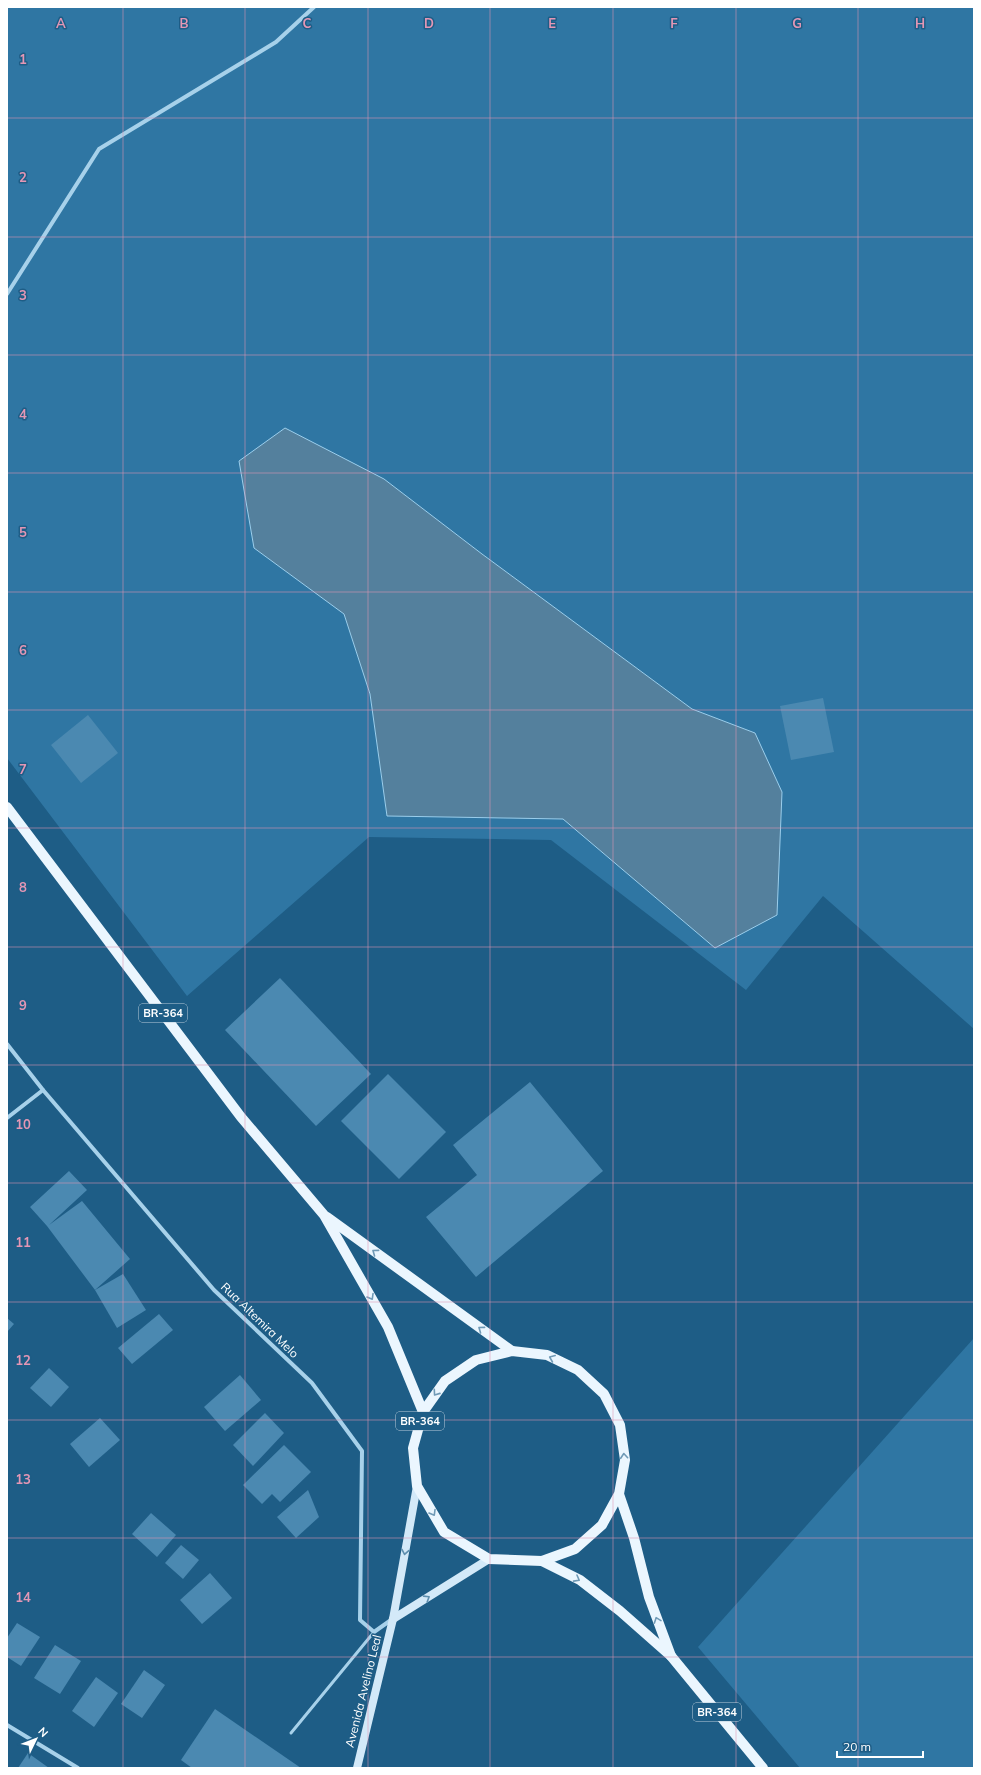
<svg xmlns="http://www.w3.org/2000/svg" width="981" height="1775" viewBox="0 0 981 1775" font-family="Mulish,sans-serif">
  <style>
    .green { fill: #2f76a3; fill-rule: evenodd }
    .water { fill: #54809d; stroke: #9bceec }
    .building { fill: #4b89b1 }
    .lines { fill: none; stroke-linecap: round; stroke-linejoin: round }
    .lane { stroke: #a7d1ea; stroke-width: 3 }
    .street { stroke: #a7d1ea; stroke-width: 4 }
    .secondary { stroke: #d3e9f8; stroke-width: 8 }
    .primary { stroke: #ebf6fe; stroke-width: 10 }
    .oneway { stroke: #709ab6 }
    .oneway2 { stroke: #5d8eae }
    .grid { fill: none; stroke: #e497b5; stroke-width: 1; stroke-opacity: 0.55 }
    .labels { text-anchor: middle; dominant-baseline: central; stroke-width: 3; stroke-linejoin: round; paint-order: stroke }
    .shield { fill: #1e5d86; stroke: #bccedb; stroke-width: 1 }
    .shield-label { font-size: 11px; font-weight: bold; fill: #fff }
    .street-label { font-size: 12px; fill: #fff; stroke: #1e5d86 }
    .grid-label { font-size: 13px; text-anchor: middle; font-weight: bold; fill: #e497b5; stroke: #1e5d86; stroke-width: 3; stroke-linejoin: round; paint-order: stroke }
  </style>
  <rect width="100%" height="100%" fill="#1e5d86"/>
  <g class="green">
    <path d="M7 7H974V1029L823 896 746 990 551 840 369 837 187 996 7 758ZM384 479 482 554 692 709 755 733 715 948 563 819 387 816 370 694 344 614Z"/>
    <polygon points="974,1338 974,1768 800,1768 698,1647"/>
  </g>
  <polygon class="water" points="285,428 384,479 482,554 692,709 755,733 782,792 777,915 715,948 563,819 387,816 370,694 344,614 254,548 239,461"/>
  <g class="building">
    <polygon points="823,698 834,752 791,760 780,706"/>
    <polygon points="88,715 118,753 81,783 51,745"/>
    <polygon points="280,978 371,1074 316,1126 225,1030"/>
    <polygon points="388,1074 446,1132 399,1179 341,1121"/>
    <polygon points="530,1082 603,1171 476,1277 426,1217 477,1175 453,1145"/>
    <polygon points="69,1171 87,1190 49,1225 82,1201 130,1259 95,1290 47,1226 30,1207"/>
    <polygon points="123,1274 146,1310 117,1328 95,1290"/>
    <polygon points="159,1314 173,1330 132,1364 118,1348"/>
    <polygon points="7,1318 14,1324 7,1332"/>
    <polygon points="49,1368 69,1387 51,1407 30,1388"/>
    <polygon points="240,1375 261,1400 225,1431 204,1407"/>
    <polygon points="265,1413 284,1433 253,1466 233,1445"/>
    <polygon points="100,1418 120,1440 89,1467 70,1444"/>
    <polygon points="284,1445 311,1472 280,1502 272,1494 262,1504 243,1485"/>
    <polygon points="308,1490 319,1517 296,1538 277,1517"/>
    <polygon points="151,1513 176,1535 157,1557 132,1534"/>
    <polygon points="181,1545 199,1560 183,1579 165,1563"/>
    <polygon points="210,1573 232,1598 202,1624 180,1600"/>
    <polygon points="17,1623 40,1637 21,1666 7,1657 7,1638"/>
    <polygon points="55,1645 81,1661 60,1694 34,1678"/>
    <polygon points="144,1670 165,1685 142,1718 121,1704"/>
    <polygon points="96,1677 118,1693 94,1727 72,1711"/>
    <polygon points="215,1709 301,1768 192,1768 181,1760"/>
    <polygon points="28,1753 49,1768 18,1768"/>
  </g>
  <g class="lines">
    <polyline class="lane" points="291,1733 374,1632"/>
    <g class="street">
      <polyline points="7,294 99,149 276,42 314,7"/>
      <polyline points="7,1044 43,1090 214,1290 312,1383 362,1451 360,1620 374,1632 391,1620"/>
      <polyline points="7,1118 43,1090"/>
      <polyline points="7,1725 78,1768"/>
    </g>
    <g class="secondary">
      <polyline points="393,1619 489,1559"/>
      <polyline points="357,1768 393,1619 417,1486"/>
    </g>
    <g class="primary">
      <polyline points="7,807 241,1117 324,1215 388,1327 423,1412"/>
      <polyline points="327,1217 512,1351"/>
      <polyline points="619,1494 602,1525 575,1549 542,1561 489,1559 444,1532 417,1486 413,1448 423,1412 445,1381 476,1360 512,1351 547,1355 578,1370 604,1394 620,1425 625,1460 619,1494 634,1538 649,1597 671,1656"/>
      <polyline points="542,1561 580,1580 620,1611 671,1656 763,1768"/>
    </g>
  </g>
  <defs><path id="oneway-chevron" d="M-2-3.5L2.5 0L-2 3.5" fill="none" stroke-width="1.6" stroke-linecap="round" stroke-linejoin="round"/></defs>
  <g class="oneway">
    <use href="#oneway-chevron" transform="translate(375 1252) rotate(-144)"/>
    <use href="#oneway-chevron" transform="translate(371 1297) rotate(60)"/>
    <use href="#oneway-chevron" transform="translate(481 1329) rotate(-144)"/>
    <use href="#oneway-chevron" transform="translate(552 1358) rotate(-157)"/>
    <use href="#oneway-chevron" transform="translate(436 1393) rotate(125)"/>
    <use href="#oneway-chevron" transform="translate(624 1456) rotate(-95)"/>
    <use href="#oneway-chevron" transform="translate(433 1513) rotate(60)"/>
    <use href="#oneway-chevron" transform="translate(577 1579) rotate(29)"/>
    <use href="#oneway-chevron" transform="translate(657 1620) rotate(-110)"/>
  </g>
  <g class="oneway2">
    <use href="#oneway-chevron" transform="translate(405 1552) rotate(100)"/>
    <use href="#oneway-chevron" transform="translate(427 1598) rotate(-32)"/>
  </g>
  <path class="grid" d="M123 7V1768M245 7V1768M368 7V1768M490 7V1768M613 7V1768M736 7V1768M858 7V1768M7 118H974M7 237H974M7 355H974M7 473H974M7 592H974M7 710H974M7 828H974M7 947H974M7 1065H974M7 1183H974M7 1302H974M7 1420H974M7 1538H974M7 1657H974"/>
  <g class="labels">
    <g class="shield">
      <rect x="139" y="1004" width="48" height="18" rx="3"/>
      <rect x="396" y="1412" width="48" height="18" rx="3"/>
      <rect x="693" y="1703" width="48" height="18" rx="3"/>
    </g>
    <g class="shield-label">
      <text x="163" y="1013">BR-364</text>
      <text x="420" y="1421">BR-364</text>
      <text x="717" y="1712">BR-364</text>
    </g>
    <g class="street-label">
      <text transform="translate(260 1320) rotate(44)">Rua Altemira Melo</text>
      <text transform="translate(363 1691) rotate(-76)">Avenida Avelino Leal</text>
    </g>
  </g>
  <g class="grid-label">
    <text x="61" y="28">A</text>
    <text x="184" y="28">B</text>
    <text x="307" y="28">C</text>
    <text x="429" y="28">D</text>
    <text x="552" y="28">E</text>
    <text x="674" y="28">F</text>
    <text x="797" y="28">G</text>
    <text x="920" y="28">H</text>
    <text x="23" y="64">1</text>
    <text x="23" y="182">2</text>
    <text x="23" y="300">3</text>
    <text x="23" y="419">4</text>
    <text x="23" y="537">5</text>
    <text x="23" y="655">6</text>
    <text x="23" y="774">7</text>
    <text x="23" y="892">8</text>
    <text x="23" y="1010">9</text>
    <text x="23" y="1129">10</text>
    <text x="23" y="1247">11</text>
    <text x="23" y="1365">12</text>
    <text x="23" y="1484">13</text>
    <text x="23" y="1602">14</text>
  </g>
  <rect width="981" height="1775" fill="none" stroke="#ffffff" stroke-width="16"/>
  <g transform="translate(36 1739) rotate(47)" stroke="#1e5d86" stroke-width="3" paint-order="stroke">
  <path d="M0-3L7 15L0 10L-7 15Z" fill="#ffffff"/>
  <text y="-6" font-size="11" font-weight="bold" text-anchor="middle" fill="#ffffff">N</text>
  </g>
  <path d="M837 1751v6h86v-6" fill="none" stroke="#ffffff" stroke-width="2"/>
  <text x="843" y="1751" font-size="12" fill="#ffffff" stroke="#1e5d86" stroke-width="3" paint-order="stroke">20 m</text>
</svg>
